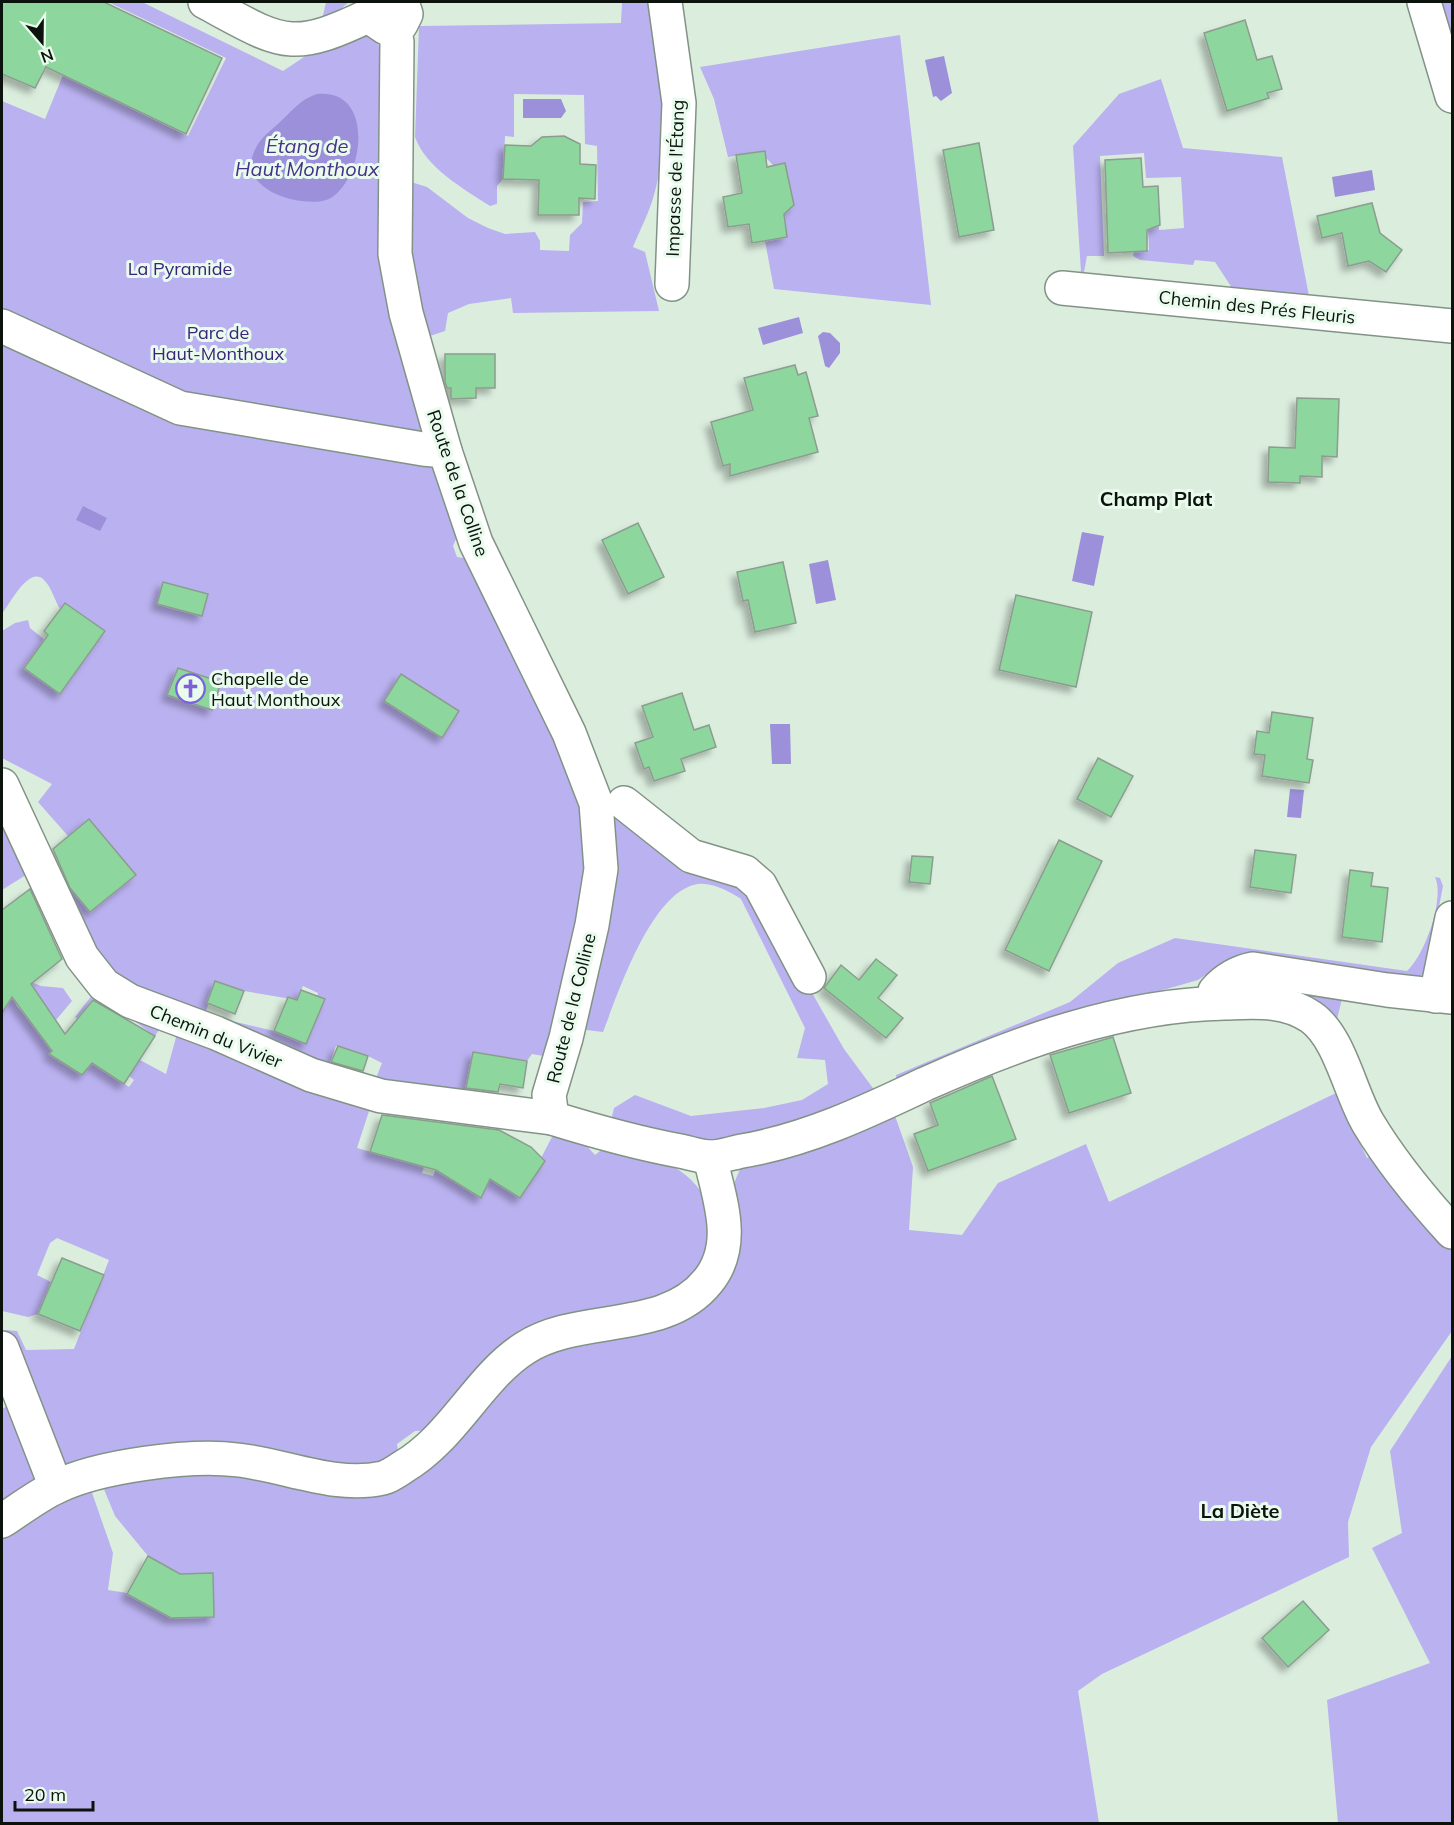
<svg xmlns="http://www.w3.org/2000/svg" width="1454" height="1825" viewBox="0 0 1454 1825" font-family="Mulish,sans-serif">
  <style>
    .green { fill: #bab1f0 }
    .water { fill: #9b90d9 }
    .building { fill: #8dd69e; stroke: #8c9d8f; stroke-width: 1.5; filter: url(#shadow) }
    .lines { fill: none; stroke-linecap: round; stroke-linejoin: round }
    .minor-casing { stroke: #829385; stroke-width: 36 }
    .minor { stroke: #fff; stroke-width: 33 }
    .labels { text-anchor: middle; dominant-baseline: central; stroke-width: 6; stroke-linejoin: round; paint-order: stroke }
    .street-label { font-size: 18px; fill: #0c130d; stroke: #e8fbec }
    .park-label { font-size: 18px; fill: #3b2378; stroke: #e8fbec }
    .poi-label { font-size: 18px; fill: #0c130d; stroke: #e8fbec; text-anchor: start }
    .water-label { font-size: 20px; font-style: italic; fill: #483188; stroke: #e8fbec }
    .neighbourhood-label { font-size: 20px; font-weight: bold; fill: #0c130d; stroke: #e8fbec }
  </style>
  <defs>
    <filter id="shadow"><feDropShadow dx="-5.5" dy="5.5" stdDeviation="3" flood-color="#0004"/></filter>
  </defs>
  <rect width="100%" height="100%" fill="#dbeede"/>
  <g class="green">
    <path d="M108 2H142L283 71 310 53 368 33 376 39 381 51 438 461 458 534 453 546 457 557 470 559 607 807 734 875 799 970 844 1049 878 1095 876 1102 709 1144 610 1125 614 1108 635 1095 691 1116 764 1108 802 1100 828 1084 825 1060 797 1058 805 1028 741 899C731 892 712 882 698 884 651 891 618 994 603 1032L562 1027 549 1057 532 1054 527 1061 473 1052 464 1099 373 1086 382 1063 368 1056 336 1046 327 1072 233 1031 236 1022 274 1031 305 1043 318 993 303 986 297 1000 244 991 216 981 204 1017 105 973 45 856 90 912 136 875 89 819 68 836 38 802 52 784 2 758V631L15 623 28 620 30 628 45 640 24 669 60 694 105 631 65 603 60 609C55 601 51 586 44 580 29 565 10 604 2 614V101L45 119 63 75 188 136 226 58Z"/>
    <polygon points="326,2 349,2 332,16 322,20"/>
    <path d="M622 2H650C658 65 672 133 654 195 649 213 640 230 633 247L645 252 659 311 513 313 511 298 469 304 448 313 445 331 421 339 406 267 408 181 427 187 468 218 488 228 505 234 535 232 540 241V250L569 251 570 235 582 223 583 202 598 201 597 146 585 144 584 95 514 94V137L505 136 503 179 497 186V204L490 206C464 189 426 168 415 137L419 26 621 23Z"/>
    <polygon points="1436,2 1452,2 1452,56"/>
    <polygon points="900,35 931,305 774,289 765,241 787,237 784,214 793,204 785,164 774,166 766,158 764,151 728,157 714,99 700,67"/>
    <polygon points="1161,79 1183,148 1282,157 1310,301 1234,291 1215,262 1195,260 1193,265 1140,260 1133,256 1134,251 1149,250 1148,226 1159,226 1159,230 1184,228 1181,177 1146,178 1144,153 1100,156 1104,256 1087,256 1084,272 1081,272 1073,146 1119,94"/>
    <polygon points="2,806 29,873 2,890"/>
    <path d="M1435 877 1440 878 1443 886 1427 969 1416 981 1226 970 1220 965 1198 980 1076 1015 897 1085 896 1075 1070 1002 1118 963 1175 938 1407 971C1425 955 1445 898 1435 877Z"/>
    <path d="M24 979 41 986 63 988 72 1001 56 1020 36 991 16 1005 39 1031 46 1027 61 1040 50 1054 82 1075 92 1063 129 1087 134 1080 129 1076 140 1060 166 1074 178 1030 332 1095 371 1105 357 1148 424 1167 422 1173 433 1176 443 1151 462 1162 451 1179 480 1198 490 1179 520 1197 545 1161 541 1158 553 1135 583 1142 595 1155 605 1147C647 1155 691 1162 709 1207 717 1228 719 1248 707 1268 677 1313 607 1311 559 1323 548 1326 533 1327 524 1333 516 1339 509 1349 502 1356 479 1380 457 1406 435 1430L415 1431 397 1444 399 1459 380 1469 358 1474 258 1451 195 1450 121 1460 62 1473 85 1492 89 1484 113 1553 108 1590 127 1593 148 1556 115 1516 101 1482C152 1473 200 1467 251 1472 290 1476 332 1497 372 1490 452 1475 479 1390 545 1356 559 1348 577 1347 593 1344 635 1334 711 1318 732 1275 745 1248 732 1227 731 1200 731 1188 737 1176 742 1165L850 1132 893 1110 913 1167 909 1230 962 1235 998 1183 1086 1144 1109 1202 1336 1093 1367 1158 1376 1153 1442 1234 1452 1242V1331L1371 1447 1348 1522 1349 1557 1102 1674 1078 1691 1099 1823H2V1409L7 1406 2 1389V1359L13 1348 5 1330 17 1331 26 1350 74 1349 109 1260 57 1238 50 1243 37 1275 51 1282 38 1314 28 1317 2 1311V1013Z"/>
    <path d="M1253 983 1343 995 1337 1019C1314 994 1284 991 1253 983Z"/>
    <polygon points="97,989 162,1025 155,1036 97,994 77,1019 75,1017"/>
    <polygon points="1452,1356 1452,1823 1338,1823 1327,1700 1430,1663 1372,1548 1402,1533 1390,1451"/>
  </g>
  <g class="water">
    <polygon points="944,56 952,93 941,101 936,96 933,97 925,60"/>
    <path d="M317 94C373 88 365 171 335 195 325 204 308 202 295 200 267 194 238 176 258 144 264 135 274 128 281 121 293 110 301 99 317 94Z"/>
    <polygon points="523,99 561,99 566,111 561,118 523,118"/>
    <polygon points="1372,170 1375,190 1335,197 1332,177"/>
    <polygon points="799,317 803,333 763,345 758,328"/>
    <polygon points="823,332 830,333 840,343 840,353 829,368 825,366 818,336"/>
    <polygon points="83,506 107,518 100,531 76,520"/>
    <polygon points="1082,532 1104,536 1094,586 1072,581"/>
    <polygon points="828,560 836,600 816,604 809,564"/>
    <polygon points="770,724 790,724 791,764 772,764"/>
    <polygon points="1290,789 1304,790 1301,818 1287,817"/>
  </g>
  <g class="building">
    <polygon points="2,2 104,2 222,58 186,134 46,67 35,88 2,74"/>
    <polygon points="1245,20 1257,60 1272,56 1282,89 1267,93 1269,98 1227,111 1204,33"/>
    <polygon points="564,136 580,144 580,164 596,165 595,199 579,198 579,215 538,215 539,180 503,179 505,145 531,146 542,137"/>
    <polygon points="979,143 994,230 959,237 943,150"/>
    <polygon points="765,151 767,167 785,163 794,205 784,214 787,237 752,243 749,224 728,227 723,197 742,193 736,155"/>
    <polygon points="1141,158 1143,187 1158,186 1160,225 1147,230 1147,251 1108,253 1105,160"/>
    <polygon points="1372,203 1380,233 1402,250 1386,272 1369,261 1348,266 1342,233 1322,238 1317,216"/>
    <polygon points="445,354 495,354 495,388 476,388 476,398 451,399 451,388 447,388 445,382"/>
    <polygon points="795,365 798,375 806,372 818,416 809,418 818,452 730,476 730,464 723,466 711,422 753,410 744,378"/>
    <polygon points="1297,398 1339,399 1337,457 1322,456 1322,477 1300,476 1300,483 1268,482 1269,447 1295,448"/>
    <polygon points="638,523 664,577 628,594 602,540"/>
    <polygon points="783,562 796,623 755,632 748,600 743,601 737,572"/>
    <polygon points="163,582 208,594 202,616 157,604"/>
    <polygon points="1016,595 1092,612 1076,687 999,670"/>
    <polygon points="65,603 105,631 60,694 24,668 48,635 44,631"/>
    <polygon points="178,668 221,682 212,710 167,695"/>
    <polygon points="401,674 459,711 442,738 384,701"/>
    <polygon points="682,693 694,730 709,725 716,747 681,759 685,771 654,781 649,767 644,769 635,743 653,737 642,706"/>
    <polygon points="1272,712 1313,718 1307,759 1313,760 1309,783 1262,776 1265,755 1254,754 1257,731 1269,733"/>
    <polygon points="1098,758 1133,776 1111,817 1077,799"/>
    <polygon points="89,819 136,875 90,912 70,888 53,849"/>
    <polygon points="1059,840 1102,861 1049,971 1005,950"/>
    <polygon points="1255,850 1296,855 1291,893 1250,887"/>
    <polygon points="912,856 933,857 930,884 909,882"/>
    <polygon points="1350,870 1373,873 1371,886 1388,888 1382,942 1342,937"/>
    <polygon points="30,889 62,959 31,984 65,1034 93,1000 155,1036 124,1084 92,1063 82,1075 49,1054 52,1051 12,997 2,1013 2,910"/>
    <polygon points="876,959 897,975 878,998 903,1018 886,1038 824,988 841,965 859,980"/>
    <polygon points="215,981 244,991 235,1014 207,1003"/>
    <polygon points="301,990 325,999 306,1044 274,1031 288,997 297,1000"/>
    <polygon points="1113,1037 1131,1093 1069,1113 1050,1055"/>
    <polygon points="338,1046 368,1056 363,1071 331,1062"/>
    <polygon points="473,1052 527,1061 523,1088 500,1084 498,1092 466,1088"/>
    <polygon points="992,1076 1016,1139 928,1171 914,1134 938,1125 930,1103"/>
    <polygon points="382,1115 499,1130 531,1147 545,1161 520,1198 490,1179 481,1198 436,1170 370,1152"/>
    <polygon points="62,1258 104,1275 80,1331 38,1314"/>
    <polygon points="148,1556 180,1574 213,1573 214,1617 171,1618 127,1594"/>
    <polygon points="1303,1601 1329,1630 1288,1667 1262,1638"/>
  </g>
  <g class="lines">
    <defs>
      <g id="minor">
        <path d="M205 2C283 44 290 54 374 13"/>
        <polyline points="665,2 679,103 672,284"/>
        <polyline points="1424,2 1452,96"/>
        <polyline points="377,22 386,28 401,24 406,14 402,2"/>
        <path d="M394 28 397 42 395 254 406 313 445 451 476 543 569 733 596 803 601 869 592 925 566 1038 549 1095 552 1118C594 1131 637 1143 680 1151 690 1153 701 1157 711 1157 721 1157 732 1153 742 1151 807 1140 866 1112 925 1084 1019 1042 1121 1005 1225 1003 1255 1002 1285 999 1311 1017 1340 1037 1350 1093 1368 1123 1392 1163 1421 1198 1452 1232"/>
        <polyline points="1062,288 1452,326"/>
        <polyline points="2,326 180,408 423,449 445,451"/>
        <polyline points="2,785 82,957 104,985 130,1001 216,1033 311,1075 381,1096 552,1118"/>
        <polyline points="624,803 691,856 745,872 760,885 809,977"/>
        <polyline points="1436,996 1452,918"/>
        <path d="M1216 1003 1215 991C1225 980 1238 972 1253 969L1387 990 1452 997"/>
        <polyline points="2,1348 56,1487"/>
        <path d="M2 1521C19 1510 37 1496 56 1487 99 1466 190 1454 238 1460 285 1465 335 1489 383 1478 390 1476 397 1471 403 1467 454 1437 479 1377 525 1348 579 1313 665 1335 708 1281 738 1244 719 1198 710 1157"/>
      </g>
    </defs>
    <use href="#minor" class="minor-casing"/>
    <use href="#minor" class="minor"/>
  </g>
  <defs>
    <symbol id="church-ring" viewBox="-11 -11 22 22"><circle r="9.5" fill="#e8fbec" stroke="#7d61dc" stroke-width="1.5"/><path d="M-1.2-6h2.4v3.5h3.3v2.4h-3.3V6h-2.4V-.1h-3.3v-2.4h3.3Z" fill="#7d61dc"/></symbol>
  </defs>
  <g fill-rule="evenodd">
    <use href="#church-ring" x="174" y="672" width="33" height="33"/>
  </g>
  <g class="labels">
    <g class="street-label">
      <text transform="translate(675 178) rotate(-88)">Impasse de l'Étang</text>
      <text transform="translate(1257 307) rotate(6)">Chemin des Prés Fleuris</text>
      <text transform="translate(458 483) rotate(71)">Route de la Colline</text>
      <text transform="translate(571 1008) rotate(-76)">Route de la Colline</text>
      <text transform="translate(216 1036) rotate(22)">Chemin du Vivier</text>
    </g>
    <g class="park-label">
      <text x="180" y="268">La Pyramide</text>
      <text x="218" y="332">Parc de<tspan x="218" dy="21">Haut-Monthoux</tspan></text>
    </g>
    <g class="poi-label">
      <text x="211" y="678">Chapelle de<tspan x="211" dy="21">Haut Monthoux</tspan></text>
    </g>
    <g class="water-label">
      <text x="307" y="145">Étang de<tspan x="307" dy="23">Haut Monthoux</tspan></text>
    </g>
    <g class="neighbourhood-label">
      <text x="1156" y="498">Champ Plat</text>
      <text x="1240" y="1510">La Diète</text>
    </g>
  </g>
  <rect width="1454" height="1825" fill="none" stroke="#0c130d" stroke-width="6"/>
  <g transform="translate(42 42) rotate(160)" stroke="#e8fbec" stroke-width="4.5" paint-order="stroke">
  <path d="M0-4.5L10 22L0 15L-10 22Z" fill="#0c130d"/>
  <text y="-9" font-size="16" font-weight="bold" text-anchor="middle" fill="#0c130d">N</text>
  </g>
  <path d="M15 1801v9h78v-9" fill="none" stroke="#0c130d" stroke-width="3"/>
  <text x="24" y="1801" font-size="18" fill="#0c130d" stroke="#e8fbec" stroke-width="4.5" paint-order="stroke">20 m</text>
</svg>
